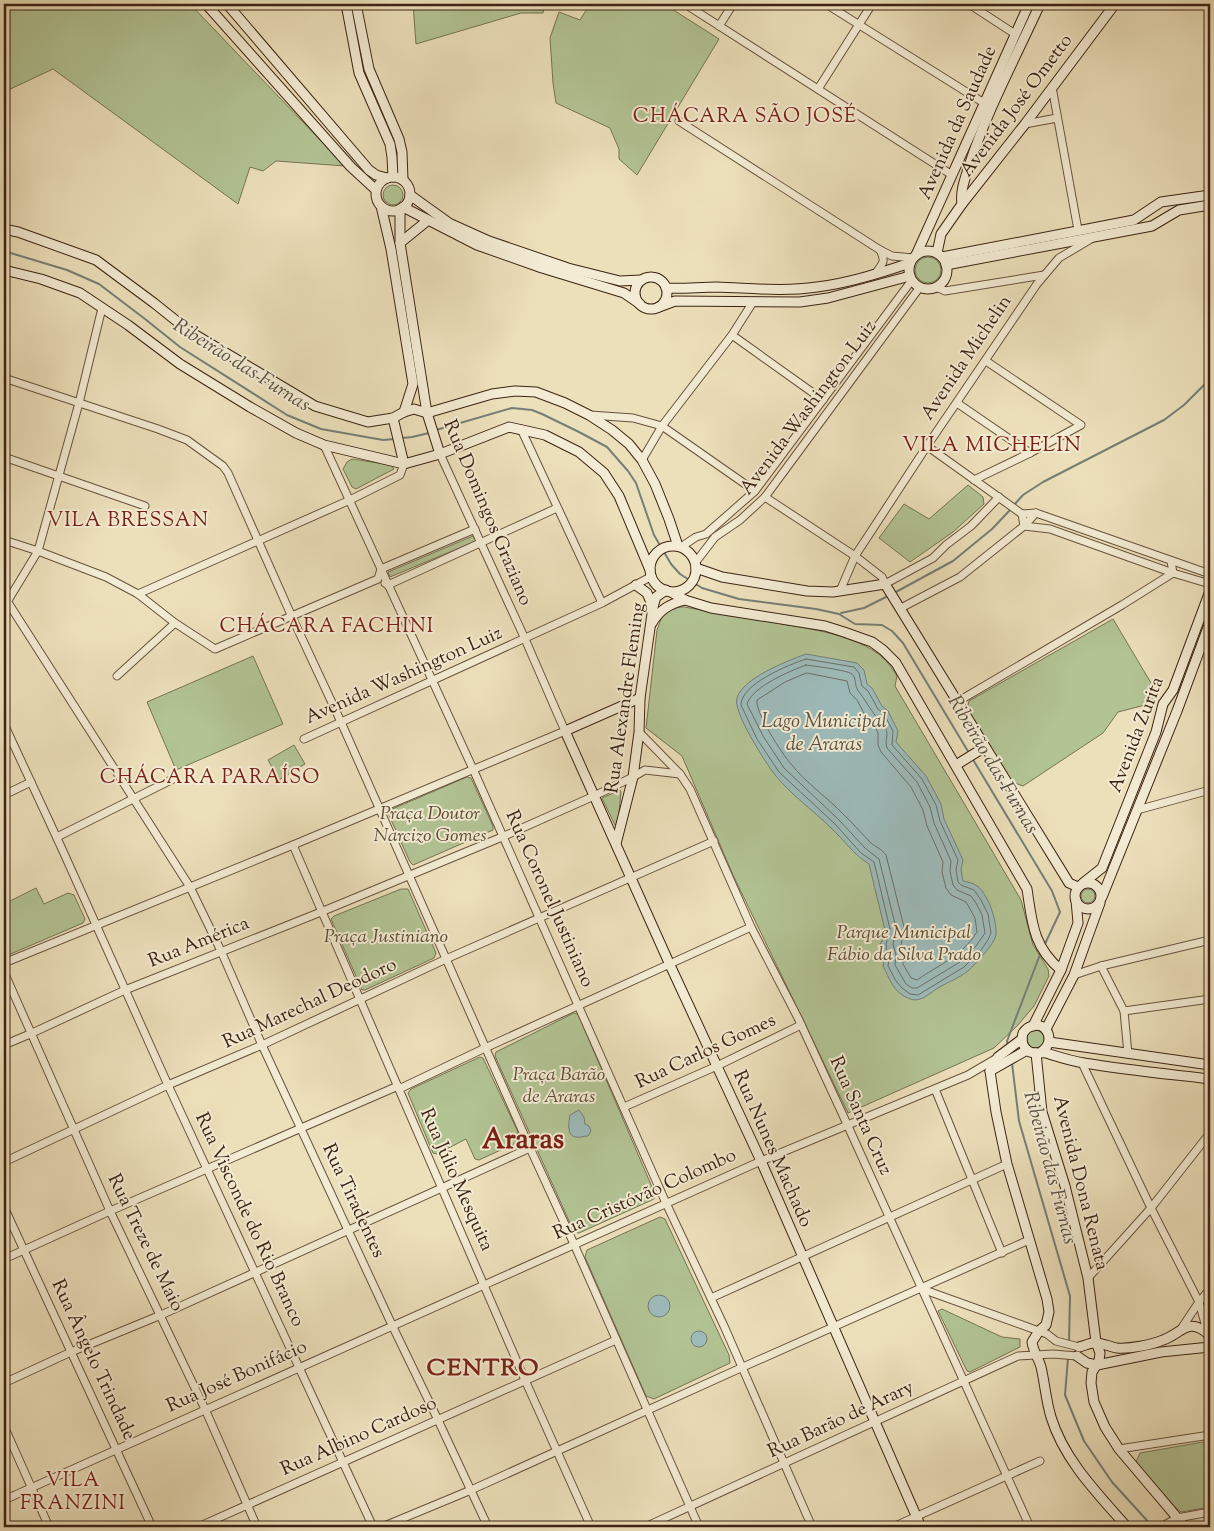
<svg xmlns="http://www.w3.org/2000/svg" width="1214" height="1531" viewBox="0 0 1214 1531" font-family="'Sorts Mill Goudy',serif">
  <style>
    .green { fill: #b2c394; stroke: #777354 }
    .water { fill: #9dbbba; stroke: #767e77 }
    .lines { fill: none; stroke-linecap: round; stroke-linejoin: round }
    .shore { stroke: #6c6f66; stroke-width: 1 }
    .stream { stroke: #767e77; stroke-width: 2 }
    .street-casing { stroke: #68523d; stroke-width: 9 }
    .secondary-casing { stroke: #3c2313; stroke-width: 11 }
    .street { stroke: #f3ebd3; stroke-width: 7 }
    .secondary { stroke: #f3ebd3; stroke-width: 9 }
    .labels { text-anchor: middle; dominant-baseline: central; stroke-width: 4; stroke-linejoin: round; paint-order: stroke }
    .street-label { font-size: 19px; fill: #3c2313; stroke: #f3ebd3 }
    .park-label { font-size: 19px; font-style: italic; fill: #5a4b33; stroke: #f3ebd3 }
    .neighbourhood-label { font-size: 20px; letter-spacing: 1px; fill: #7a1f14; stroke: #f3ebd3 }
    .water-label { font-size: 20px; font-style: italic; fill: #595145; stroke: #f3ebd3 }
    .quarter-label { font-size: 21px; letter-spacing: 1px; fill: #7a1f14; stroke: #f3ebd3 }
    .district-label { font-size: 24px; font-weight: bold; letter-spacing: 1px; fill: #7a1f14; stroke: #f3ebd3 }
    .town-label { font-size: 29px; font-weight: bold; fill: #7a1f14; stroke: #f3ebd3 }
  </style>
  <rect width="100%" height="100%" fill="#ece0bb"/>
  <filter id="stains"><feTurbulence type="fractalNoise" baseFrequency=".004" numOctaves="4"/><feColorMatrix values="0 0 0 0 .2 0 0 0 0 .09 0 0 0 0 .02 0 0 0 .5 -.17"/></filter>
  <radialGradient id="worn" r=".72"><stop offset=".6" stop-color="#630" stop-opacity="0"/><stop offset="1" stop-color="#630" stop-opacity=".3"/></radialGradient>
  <g class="green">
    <polygon points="4,4 190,4 345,166 276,161 263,171 250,167 238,204 53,69 4,92"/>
    <polygon points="413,4 545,4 543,13 521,13 416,44"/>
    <polygon points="590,4 664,4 719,39 637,175 619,159 619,149 610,128 556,103 553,83 550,38 559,12 580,20"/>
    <circle cx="393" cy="195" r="10"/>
    <circle cx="928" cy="270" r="13"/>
    <polygon points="352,459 391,465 394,469 356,489 352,487 343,469 347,462"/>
    <polygon points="968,485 983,497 984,504 953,532 910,562 879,538 904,504 929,519"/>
    <polygon points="473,536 476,541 390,577 388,572"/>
    <path d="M673 607H684C713 612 742 617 771 622 805 628 848 633 877 653 886 659 891 667 897 676L895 686 1021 900 1033 945 1048 969 1049 976 1034 1006 1018 1025 994 1048 848 1113 733 875 682 756 646 728 657 630 662 616Z"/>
    <polygon points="1113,619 1157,693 1153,703 1118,712 1103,733 1023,786 1012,782 967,709 969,701"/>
    <polygon points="253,656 283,724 176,770 147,702"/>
    <polygon points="294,745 305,764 279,780 268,760"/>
    <polygon points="467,777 471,778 493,826 493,830 413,865 410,862 388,813 390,810"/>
    <polygon points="620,790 621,792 618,823 615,825 602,798"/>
    <polygon points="36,888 44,904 68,893 74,895 85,919 83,923 6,956 4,954 4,904"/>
    <circle cx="1088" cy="896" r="7"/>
    <polygon points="401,889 408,889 436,953 434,958 365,990 362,990 331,919 334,916"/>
    <polygon points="574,1013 578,1014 655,1194 654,1199 579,1233 574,1232 495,1056 496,1052"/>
    <circle cx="1035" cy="1039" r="9"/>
    <polygon points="480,1057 483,1058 518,1132 516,1143 479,1160 475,1159 466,1139 437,1154 433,1153 408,1093 411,1089"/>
    <polygon points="660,1217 665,1219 729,1355 730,1363 654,1399 646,1396 585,1257 587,1250"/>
    <polygon points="942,1309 1002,1337 1020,1339 1020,1347 970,1372 967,1371 938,1311"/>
    <polygon points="1203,1442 1206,1444 1210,1464 1210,1507 1181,1512 1177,1509 1136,1462 1140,1453"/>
  </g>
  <g class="water">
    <path d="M806 654 857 663 864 670 867 684 872 688 882 706 888 711 898 731 896 742 926 776 941 804 944 819 963 860 961 870 963 881C967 882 974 883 977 886 983 890 987 899 990 905 993 912 997 928 996 935 994 945 976 963 968 971 959 978 948 982 938 988 928 994 920 1004 908 998 894 993 889 978 883 966L885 956 880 953 882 948 880 944 883 939 880 933 885 930 869 864C853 854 845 841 831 828 813 810 791 795 775 775 766 763 732 711 737 698 743 678 787 661 806 654Z"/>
    <path d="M579 1110 584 1117 585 1124 589 1126 591 1131 588 1136C584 1136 579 1138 576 1137 566 1136 569 1121 570 1115Z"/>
    <circle cx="659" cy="1306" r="11"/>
    <circle cx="699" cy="1339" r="8"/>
  </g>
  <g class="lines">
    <g class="shore">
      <path d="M806 659 854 667 859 673 862 686 868 691 878 709 884 714 893 731 892 745 922 779 936 805 940 821 958 860 956 870 958 882 961 885 974 890 981 900 988 914 991 933 988 940 981 950 964 967 918 995 910 994 902 988 896 981 888 966 890 956 887 951 886 944 890 929 874 862 861 853 835 824 779 772 757 739 741 705C741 684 788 665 806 659Z"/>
      <path d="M806 665C813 666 847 670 852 674 857 678 854 687 859 692 864 698 867 704 872 711 876 718 886 724 887 733 887 739 885 742 887 748L917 782 930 807 934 823 951 861 950 871 953 885 957 890 971 896 976 903 982 915 985 933 976 946 960 962 917 988H912L906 984 895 965 896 955 893 944 896 928 879 859 865 848 839 820 784 768 763 736 747 704C752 687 790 671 806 665Z"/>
      <path d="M807 673 847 681 850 693 857 700 866 717 873 723 878 733V745L881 752 911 787 923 810 927 826 943 862 942 872 946 888 951 895 966 902 969 907 975 918 977 932C961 957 940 964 917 980L911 978 903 964V955L901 945 904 927 886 855C881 848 873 846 868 840 860 832 853 823 844 815 827 797 806 783 791 764 782 754 755 712 757 700L785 682Z"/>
    </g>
    <g class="stream">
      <polyline points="4,251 67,270 99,284 145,319 180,347 287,415 321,429 383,440 395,439"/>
      <polyline points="436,430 512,408 532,410 542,414 579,432 607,447 628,471 636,483 654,535 671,564 680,574 702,588 739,599 816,609 839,614 855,624 882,625 892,631 903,643 969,753"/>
      <polyline points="402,438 412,437 429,433"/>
      <polyline points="1014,505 1023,495 1043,482 1164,420 1184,405 1210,379"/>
      <polyline points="894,593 953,561 992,529 1011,509"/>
      <polyline points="841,613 864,608 890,595"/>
      <polyline points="972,758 1052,891 1060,912 1044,946"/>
      <polyline points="1008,1046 1007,1041 1041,952"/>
      <polyline points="1012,1063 1019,1121 1070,1296 1069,1343"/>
      <polyline points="1068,1358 1065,1395 1084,1441 1112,1482 1153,1527"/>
    </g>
    <defs>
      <g id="street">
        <polyline points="685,4 952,175"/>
        <polyline points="826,4 984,103"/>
        <polyline points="969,4 1015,34"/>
        <polyline points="719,26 733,4"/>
        <polyline points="1052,87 1078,230"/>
        <polyline points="818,89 872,4"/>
        <polyline points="679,121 880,250 892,256 913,258"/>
        <polyline points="1025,124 1057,118"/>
        <path d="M875 274C883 263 886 262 880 250"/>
        <polyline points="936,287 945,291 1044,275"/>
        <polyline points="732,335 823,400"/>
        <polyline points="4,378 158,429 187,440 223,466 228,473 292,617 341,722 530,1148 574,1244 699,1527"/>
        <polyline points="957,403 1030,453"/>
        <polyline points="590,415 633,418 662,426 755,491"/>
        <polyline points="521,429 602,603"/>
        <polyline points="324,445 473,769 666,1203 724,1326 812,1527"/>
        <polyline points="927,446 1022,514 1036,513 1210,574"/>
        <polyline points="4,457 145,506"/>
        <polyline points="642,460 662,426 732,335 753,302"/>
        <polyline points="974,480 1030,453 1081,425 986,361"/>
        <polyline points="765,497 855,556 882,577 885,584 933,558 946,545 971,526 999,497"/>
        <polyline points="1022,514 1024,526 1050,529 1173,573 1210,584"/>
        <polyline points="4,540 38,551 106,577 138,594 175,623 215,649 378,579 381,569 475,529"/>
        <polyline points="681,547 696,537 706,534 755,491 912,280"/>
        <polyline points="695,563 715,537 740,520 765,497 920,287"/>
        <polyline points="385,583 388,585 557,508"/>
        <polyline points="840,591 855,556 927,446 1037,284 1059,258 1091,239"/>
        <polyline points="138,594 350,500 400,475 404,464"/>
        <polyline points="7,601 190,887 221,951 262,1045 392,1325 438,1420 488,1527"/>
        <polyline points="4,607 38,551 79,403 102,308"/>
        <polyline points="901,608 960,577 1024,526 1036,513"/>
        <polyline points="117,676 175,623"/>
        <polyline points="957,702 1122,605 1173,573 1171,561"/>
        <polyline points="4,724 62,849 168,1085 373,1527"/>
        <polyline points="639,732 680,774 690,789 751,927 798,1018 847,1124 1030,1527"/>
        <polyline points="304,739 602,603 652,576"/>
        <polyline points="4,795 31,782"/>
        <polyline points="1137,810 1210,790"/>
        <polyline points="57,837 173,779"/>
        <polyline points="293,845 525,1380 591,1527"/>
        <polyline points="4,963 293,845 565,731 525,639 440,454"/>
        <polyline points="1101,966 1124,1011 1128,1054"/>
        <polyline points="4,972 110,1211 205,1409 257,1527"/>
        <polyline points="1074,975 1101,966 1210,940"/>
        <polyline points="1124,1011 1210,999"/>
        <polyline points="4,1045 30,1034 125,990 321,912 502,837 594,796 633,777 645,770 680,774"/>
        <polyline points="1082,1063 1151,1208 1199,1302 1208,1334"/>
        <polyline points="1206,1079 1210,1088"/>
        <polyline points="399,1089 485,1048 751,927"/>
        <polyline points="935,1089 1002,1253"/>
        <polyline points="624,1107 717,1066 801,1025"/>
        <polyline points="4,1162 168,1085 262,1045 446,959 714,841"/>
        <polyline points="4,1207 152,1527"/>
        <polyline points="4,1259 110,1211 398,1086"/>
        <polyline points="1088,1278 1151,1208 1210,1133"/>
        <polyline points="922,1289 1047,1334 1056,1341 1079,1347"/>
        <polyline points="711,1298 1007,1164"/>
        <polyline points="1181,1329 1199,1302 1210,1289"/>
        <polyline points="4,1383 71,1352 161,1315 530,1148"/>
        <polyline points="4,1426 49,1527"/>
        <polyline points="1119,1449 1210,1435"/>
        <polyline points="4,1500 761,1161 968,1075 997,1058"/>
        <polyline points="198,1527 616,1340"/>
        <polyline points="382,1527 471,1490 743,1367 1029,1240"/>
        <polyline points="645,1527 1018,1356 1053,1354 1077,1356"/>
        <polyline points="893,1527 1040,1461"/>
        <polyline points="1161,1527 1177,1518 1210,1512"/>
      </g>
      <g id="secondary">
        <polyline points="206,4 351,167 376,190"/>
        <polyline points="227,4 369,170 376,175 387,178"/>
        <polyline points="346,4 359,73 390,144 392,157 393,177"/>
        <polyline points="356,4 369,69 399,139 402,152 403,180"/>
        <circle cx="393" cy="194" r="17"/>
        <polyline points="410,195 449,223 489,241 568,268 620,281 641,280"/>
        <polyline points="962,204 1025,124 1115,4"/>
        <polyline points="381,206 391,249 413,384 404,412"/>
        <polyline points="403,207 477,245 542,268 624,293 640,304"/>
        <polyline points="400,209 400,243 416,344 427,413 440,454"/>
        <polyline points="4,229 18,232 96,260 154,303 189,331 315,406 368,422 393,418 404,412 414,409 427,413 492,394 515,391 536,392 565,403 589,415 612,430 629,444 642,460 655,484 669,519 678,546"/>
        <polyline points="400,243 427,221"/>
        <circle cx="928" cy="270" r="19"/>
        <path d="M937 253 941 234 962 204C960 191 965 179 969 166 987 110 1016 57 1040 4"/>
        <polyline points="916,255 1029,4"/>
        <polyline points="942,257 1134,220 1161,202 1210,195"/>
        <polyline points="946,265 1152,226 1179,210 1210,205"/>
        <polyline points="4,270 41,279 80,293 128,325 180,364 250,407 296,433 324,445 404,464 440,454 509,427 545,435 579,452 604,473 619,496 650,570"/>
        <circle cx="651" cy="293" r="16"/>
        <path d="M666 288C683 289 700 287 717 287 750 288 783 292 817 287 849 283 880 273 910 263"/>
        <polyline points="659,307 675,301 800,302 828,298 910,276"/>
        <polyline points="393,418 404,464"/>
        <circle cx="673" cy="569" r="23"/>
        <polyline points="696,568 722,577 807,591 833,592 885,584 1069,883 1078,887"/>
        <polyline points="1210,580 1210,582"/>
        <polyline points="636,585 647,593 653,607"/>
        <path d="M671 592 685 600 711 608 825 626 844 632 872 642 883 650 896 663 1027 889C1032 922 1033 947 1061 970"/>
        <path d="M652 623C660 609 670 604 685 600"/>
        <polyline points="640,698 565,731 670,965 761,1161 921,1527"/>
        <polyline points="956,765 985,747"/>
        <polyline points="616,844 633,777 639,732 640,698 653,607 656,597 666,590"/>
        <circle cx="1088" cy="896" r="13"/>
        <polyline points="1083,883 1102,868 1156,732 1163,704 1173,690 1210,591"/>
        <polyline points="1102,897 1177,711 1210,622"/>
        <polyline points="1033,1026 1061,970 1078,923 1076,900"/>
        <polyline points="1046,1029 1074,975 1100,903"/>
        <path d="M1022 1039 998 1057 990 1071 996 1112 1007 1164 1047 1299 1049 1312 1046 1325 1039 1331 1032 1342C1033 1351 1039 1359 1041 1367 1045 1384 1046 1401 1051 1417 1064 1460 1098 1494 1127 1527"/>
        <polyline points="1049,1042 1210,1065"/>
        <path d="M1041 1052C1056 1043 1048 1021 1032 1026 1028 1027 1025 1030 1023 1033 1021 1040 1023 1047 1028 1051 1034 1055 1040 1052 1046 1053 1059 1057 1071 1061 1084 1063 1126 1070 1168 1074 1210 1079"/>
        <polyline points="1036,1053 1042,1112 1065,1186 1088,1278 1096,1342 1100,1353 1099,1361 1092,1372 1091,1383 1094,1402 1105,1427 1119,1449 1185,1527"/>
        <polyline points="990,1071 1027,1050"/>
        <path d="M1079 1347C1084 1346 1089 1343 1094 1343 1101 1342 1110 1347 1117 1348 1130 1349 1151 1345 1163 1340 1181 1334 1188 1316 1208 1334L1210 1333"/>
        <polyline points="1077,1356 1087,1363 1097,1365 1161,1352 1210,1347"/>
      </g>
    </defs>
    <use href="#street" class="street-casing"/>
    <use href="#secondary" class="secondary-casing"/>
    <use href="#street" class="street"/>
    <use href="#secondary" class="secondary"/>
  </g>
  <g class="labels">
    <g class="street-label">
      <text transform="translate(1017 106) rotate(-53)">Avenida José Ometto</text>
      <text transform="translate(958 123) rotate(-66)">Avenida da Saudade</text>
      <text transform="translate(967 358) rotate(-56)">Avenida Michelin</text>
      <text transform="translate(809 408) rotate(-53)">Avenida Washington Luiz</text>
      <text transform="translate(487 513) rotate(67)">Rua Domingos Graziano</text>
      <text transform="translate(404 676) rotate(-24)">Avenida Washington Luiz</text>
      <text transform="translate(626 698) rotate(-82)">Rua Alexandre Fleming</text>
      <text transform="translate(1137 735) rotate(-69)">Avenida Zurita</text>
      <text transform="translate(549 899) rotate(66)">Rua Coronel Justiniano</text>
      <text transform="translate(199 943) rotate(-22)">Rua América</text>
      <text transform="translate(310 1004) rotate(-25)">Rua Marechal Deodoro</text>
      <text transform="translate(706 1052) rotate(-25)">Rua Carlos Gomes</text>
      <text transform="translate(860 1116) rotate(66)">Rua Santa Cruz</text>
      <text transform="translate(772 1149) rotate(66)">Rua Nunes Machado</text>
      <text transform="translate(456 1180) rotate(66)">Rua Júlio Mesquita</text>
      <text transform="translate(1080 1183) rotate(76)">Avenida Dona Renata</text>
      <text transform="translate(645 1195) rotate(-24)">Rua Cristóvão Colombo</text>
      <text transform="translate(353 1201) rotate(65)">Rua Tiradentes</text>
      <text transform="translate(249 1220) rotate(65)">Rua Visconde do Rio Branco</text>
      <text transform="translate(145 1243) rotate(64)">Rua Treze de Maio</text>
      <text transform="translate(93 1360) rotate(65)">Rua Ângelo Trindade</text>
      <text transform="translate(237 1377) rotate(-24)">Rua José Bonifácio</text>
      <text transform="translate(841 1420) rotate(-25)">Rua Barão de Arary</text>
      <text transform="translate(359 1437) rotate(-24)">Rua Albino Cardoso</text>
    </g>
    <g class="park-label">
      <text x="430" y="814">Praça Doutor<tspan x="430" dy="22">Narcizo Gomes</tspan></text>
      <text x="904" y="933">Parque Municipal<tspan x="904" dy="22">Fábio da Silva Prado</tspan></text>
      <text x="386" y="937">Praça Justiniano</text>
      <text x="559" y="1075">Praça Barão<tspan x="559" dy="22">de Araras</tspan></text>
    </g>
    <g class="neighbourhood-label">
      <text x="745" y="117">CHÁCARA SÃO JOSÉ</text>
      <text x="128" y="521">VILA BRESSAN</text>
      <text x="327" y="627">CHÁCARA FACHINI</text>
      <text x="210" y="778">CHÁCARA PARAÍSO</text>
      <text x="73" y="1481">VILA<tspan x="73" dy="23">FRANZINI</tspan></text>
    </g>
    <g class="water-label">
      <text transform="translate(241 366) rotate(32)">Ribeirão das Furnas</text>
      <text x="824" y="722">Lago Municipal<tspan x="824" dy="23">de Araras</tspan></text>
      <text transform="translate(992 765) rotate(59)">Ribeirão das Furnas</text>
      <text transform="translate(1049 1168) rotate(75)">Ribeirão das Furnas</text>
    </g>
    <g class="quarter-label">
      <text x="992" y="446">VILA MICHELIN</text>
    </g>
    <g class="district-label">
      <text x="483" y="1369">CENTRO</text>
    </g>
    <g class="town-label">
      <text x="523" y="1141">Araras</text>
    </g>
  </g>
  <rect width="1214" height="1531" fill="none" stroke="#ece0bb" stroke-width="20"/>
  <rect x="5" y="5" width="1204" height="1521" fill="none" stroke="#3c2313" stroke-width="2.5"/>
  <rect x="10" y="10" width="1194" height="1511" fill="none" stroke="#3c2313"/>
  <rect width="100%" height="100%" filter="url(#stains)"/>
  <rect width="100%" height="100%" fill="url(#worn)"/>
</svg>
